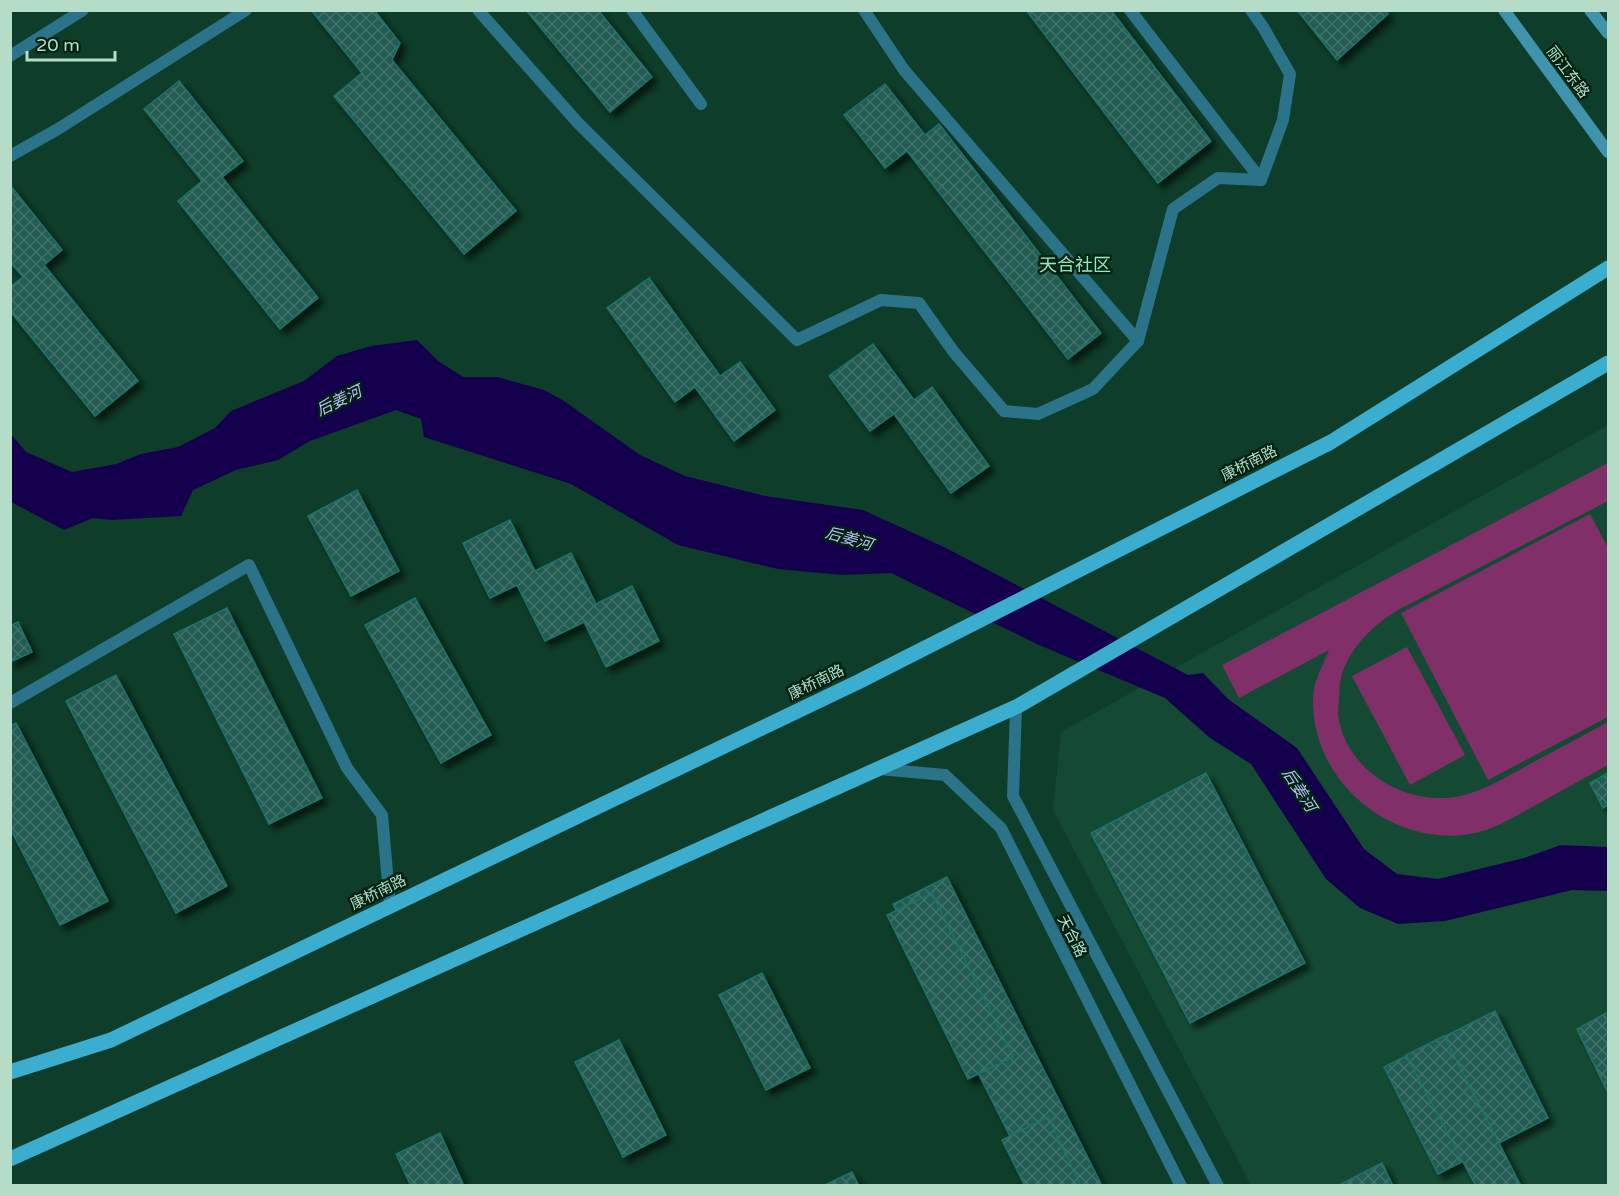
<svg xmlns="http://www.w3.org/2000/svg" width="1619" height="1196" viewBox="0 0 1619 1196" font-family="'Varela Round','Noto Sans SC',sans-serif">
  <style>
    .built { fill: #144a33 }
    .park { fill: #812f68 }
    .water { fill: #15004e }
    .building { fill: url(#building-cross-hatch); stroke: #1c7468; stroke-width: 1.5; filter: url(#shadow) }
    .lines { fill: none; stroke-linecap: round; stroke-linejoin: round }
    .lane { stroke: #2b7389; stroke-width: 12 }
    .street { stroke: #2b7389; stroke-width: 12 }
    .secondary { stroke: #4093ad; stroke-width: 12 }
    .primary { stroke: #3badce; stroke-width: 15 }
    .labels { text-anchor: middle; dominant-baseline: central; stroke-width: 5; stroke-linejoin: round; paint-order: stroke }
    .street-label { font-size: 15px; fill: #b4dcc6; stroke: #002213 }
    .water-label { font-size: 16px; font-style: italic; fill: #b9bdf2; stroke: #002213 }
    .quarter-label { font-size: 18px; fill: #93e8bd; stroke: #002213 }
  </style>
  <defs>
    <pattern id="building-cross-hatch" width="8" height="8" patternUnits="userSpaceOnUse" patternTransform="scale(1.5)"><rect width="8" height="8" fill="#215b52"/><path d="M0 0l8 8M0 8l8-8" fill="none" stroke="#3f7269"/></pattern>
    <filter id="shadow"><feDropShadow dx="5.5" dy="5.5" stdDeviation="3" flood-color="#0009"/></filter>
  </defs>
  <rect width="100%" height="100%" fill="#0e3d29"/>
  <polygon class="built" points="1608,425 1608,1185 1251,1185 1053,810 1061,732"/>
  <g class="park">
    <path d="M1608 463V501L1398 610C1373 625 1348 649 1341 678 1339 684 1340 691 1339 697 1339 702 1338 709 1338 715 1344 763 1392 798 1439 798 1473 799 1503 778 1532 763 1557 749 1583 736 1608 722V765C1585 778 1560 791 1536 805 1519 814 1502 825 1483 831 1402 854 1316 789 1313 706 1312 682 1321 670 1329 650L1239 698 1222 665Z"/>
    <polygon points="1590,514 1608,548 1608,717 1488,780 1401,613"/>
    <polygon points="1407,647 1465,755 1410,785 1352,676"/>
  </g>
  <polygon class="water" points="417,340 438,361 463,377 497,377 544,390 564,401 640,455 685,476 765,496 863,510 946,548 1188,675 1203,673 1228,699 1297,748 1364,849 1397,874 1438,879 1524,858 1561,845 1608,847 1608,891 1572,890 1445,921 1398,924 1360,908 1326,879 1251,764 1210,738 1165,698 1039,645 891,573 842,575 778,569 678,545 571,484 424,437 421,419 396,410 310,441 278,460 236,470 193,490 181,516 112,520 93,518 64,530 11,502 10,433 26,452 72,472 116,464 141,454 178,447 215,428 231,411 304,381 337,356 371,346"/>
  <g class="building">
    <polygon points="311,10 374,10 400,43 392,60 516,211 464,254 334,96 362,73"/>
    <polygon points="526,10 598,10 652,77 610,112"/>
    <polygon points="1026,10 1111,10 1211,141 1158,183"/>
    <polygon points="1297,10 1385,10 1388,14 1337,60"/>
    <polygon points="179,81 243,161 222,177 318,298 280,329 178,201 202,181 144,109"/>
    <polygon points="885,84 925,135 939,124 1101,333 1068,359 907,151 885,168 844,115"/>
    <polygon points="10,185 62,250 44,265 138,381 95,416 10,311 10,287 23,277 10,262"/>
    <polygon points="649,278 720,376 740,362 775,410 734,441 695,387 675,402 607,308"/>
    <polygon points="873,344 914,400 932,387 989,466 951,493 894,414 870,431 829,376"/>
    <polygon points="357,490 399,571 351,596 308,516"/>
    <polygon points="510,520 535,571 571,553 596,604 632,586 659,641 606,667 584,622 545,641 517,585 490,598 463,543"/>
    <polygon points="415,598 491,735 441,763 365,625"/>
    <polygon points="227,608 322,798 269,824 174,634"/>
    <polygon points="18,622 32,652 10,662 10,626"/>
    <polygon points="116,675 227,886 176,913 66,701"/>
    <polygon points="16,723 108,901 60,925 10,828 10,726"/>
    <polygon points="1206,773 1305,963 1190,1023 1091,833"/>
    <polygon points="1608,773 1608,805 1603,808 1590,783"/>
    <polygon points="947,877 1102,1186 1035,1186 893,904"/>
    <polygon points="932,893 1013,1057 968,1079 887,915"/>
    <polygon points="762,973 810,1068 766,1090 719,995"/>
    <polygon points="1495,1011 1548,1118 1438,1174 1384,1067"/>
    <polygon points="1608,1012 1608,1093 1577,1029"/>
    <polygon points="1444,1036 1521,1186 1476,1186 1406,1055"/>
    <polygon points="619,1040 666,1135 623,1157 575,1062"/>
    <polygon points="1048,1117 1081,1186 1025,1186 1002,1140"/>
    <polygon points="440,1133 464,1186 411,1186 396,1154"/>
    <polygon points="1382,1163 1393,1186 1337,1186"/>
    <polygon points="852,1172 859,1186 823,1186"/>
  </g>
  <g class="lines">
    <g class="lane">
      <polyline points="478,10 578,123 797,340 881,300 919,303 953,351 1004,411 1038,414 1093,389 1138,341 1173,209 1218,178 1261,180 1283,120 1290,74 1263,27 1251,10"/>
      <polyline points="632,10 701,104"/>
      <polyline points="864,10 904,70 1138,341"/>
      <polyline points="1130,10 1261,180"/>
      <polyline points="10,156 58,129 246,10"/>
      <polyline points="10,703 249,565 347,768 382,815 390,906"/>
    </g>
    <g class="street">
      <polyline points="10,56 83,10"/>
      <polyline points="1016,707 1013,796 1218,1186"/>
      <polyline points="879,769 945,775 1001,828 1181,1186"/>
    </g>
    <g class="secondary">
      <polyline points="1504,10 1608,152"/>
      <polyline points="1590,10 1608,33"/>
    </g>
    <g class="primary">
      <polyline points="10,1072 111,1040 858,682 1331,442 1608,268"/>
      <polyline points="10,1159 1018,706 1608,363"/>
    </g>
  </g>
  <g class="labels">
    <g class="street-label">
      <text transform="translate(1568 72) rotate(53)">丽江东路</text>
      <text transform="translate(1249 463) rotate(-27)">康桥南路</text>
      <text transform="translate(816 682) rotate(-26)">康桥南路</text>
      <text transform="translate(378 892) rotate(-26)">康桥南路</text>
      <text transform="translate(1072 936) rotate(63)">天合路</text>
    </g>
    <g class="water-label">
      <text transform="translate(339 401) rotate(-26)">后姜河</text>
      <text transform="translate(849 539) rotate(16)">后姜河</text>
      <text transform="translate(1299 790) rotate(57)">后姜河</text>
    </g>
    <g class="quarter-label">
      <text x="1075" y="265">天合社区</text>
    </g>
  </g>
  <rect width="1619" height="1196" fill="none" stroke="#b4dcc6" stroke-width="24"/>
  <path d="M27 51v9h88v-9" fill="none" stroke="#b4dcc6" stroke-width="3"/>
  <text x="36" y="51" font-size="18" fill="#b4dcc6" stroke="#002213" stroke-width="4.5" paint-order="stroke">20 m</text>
</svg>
